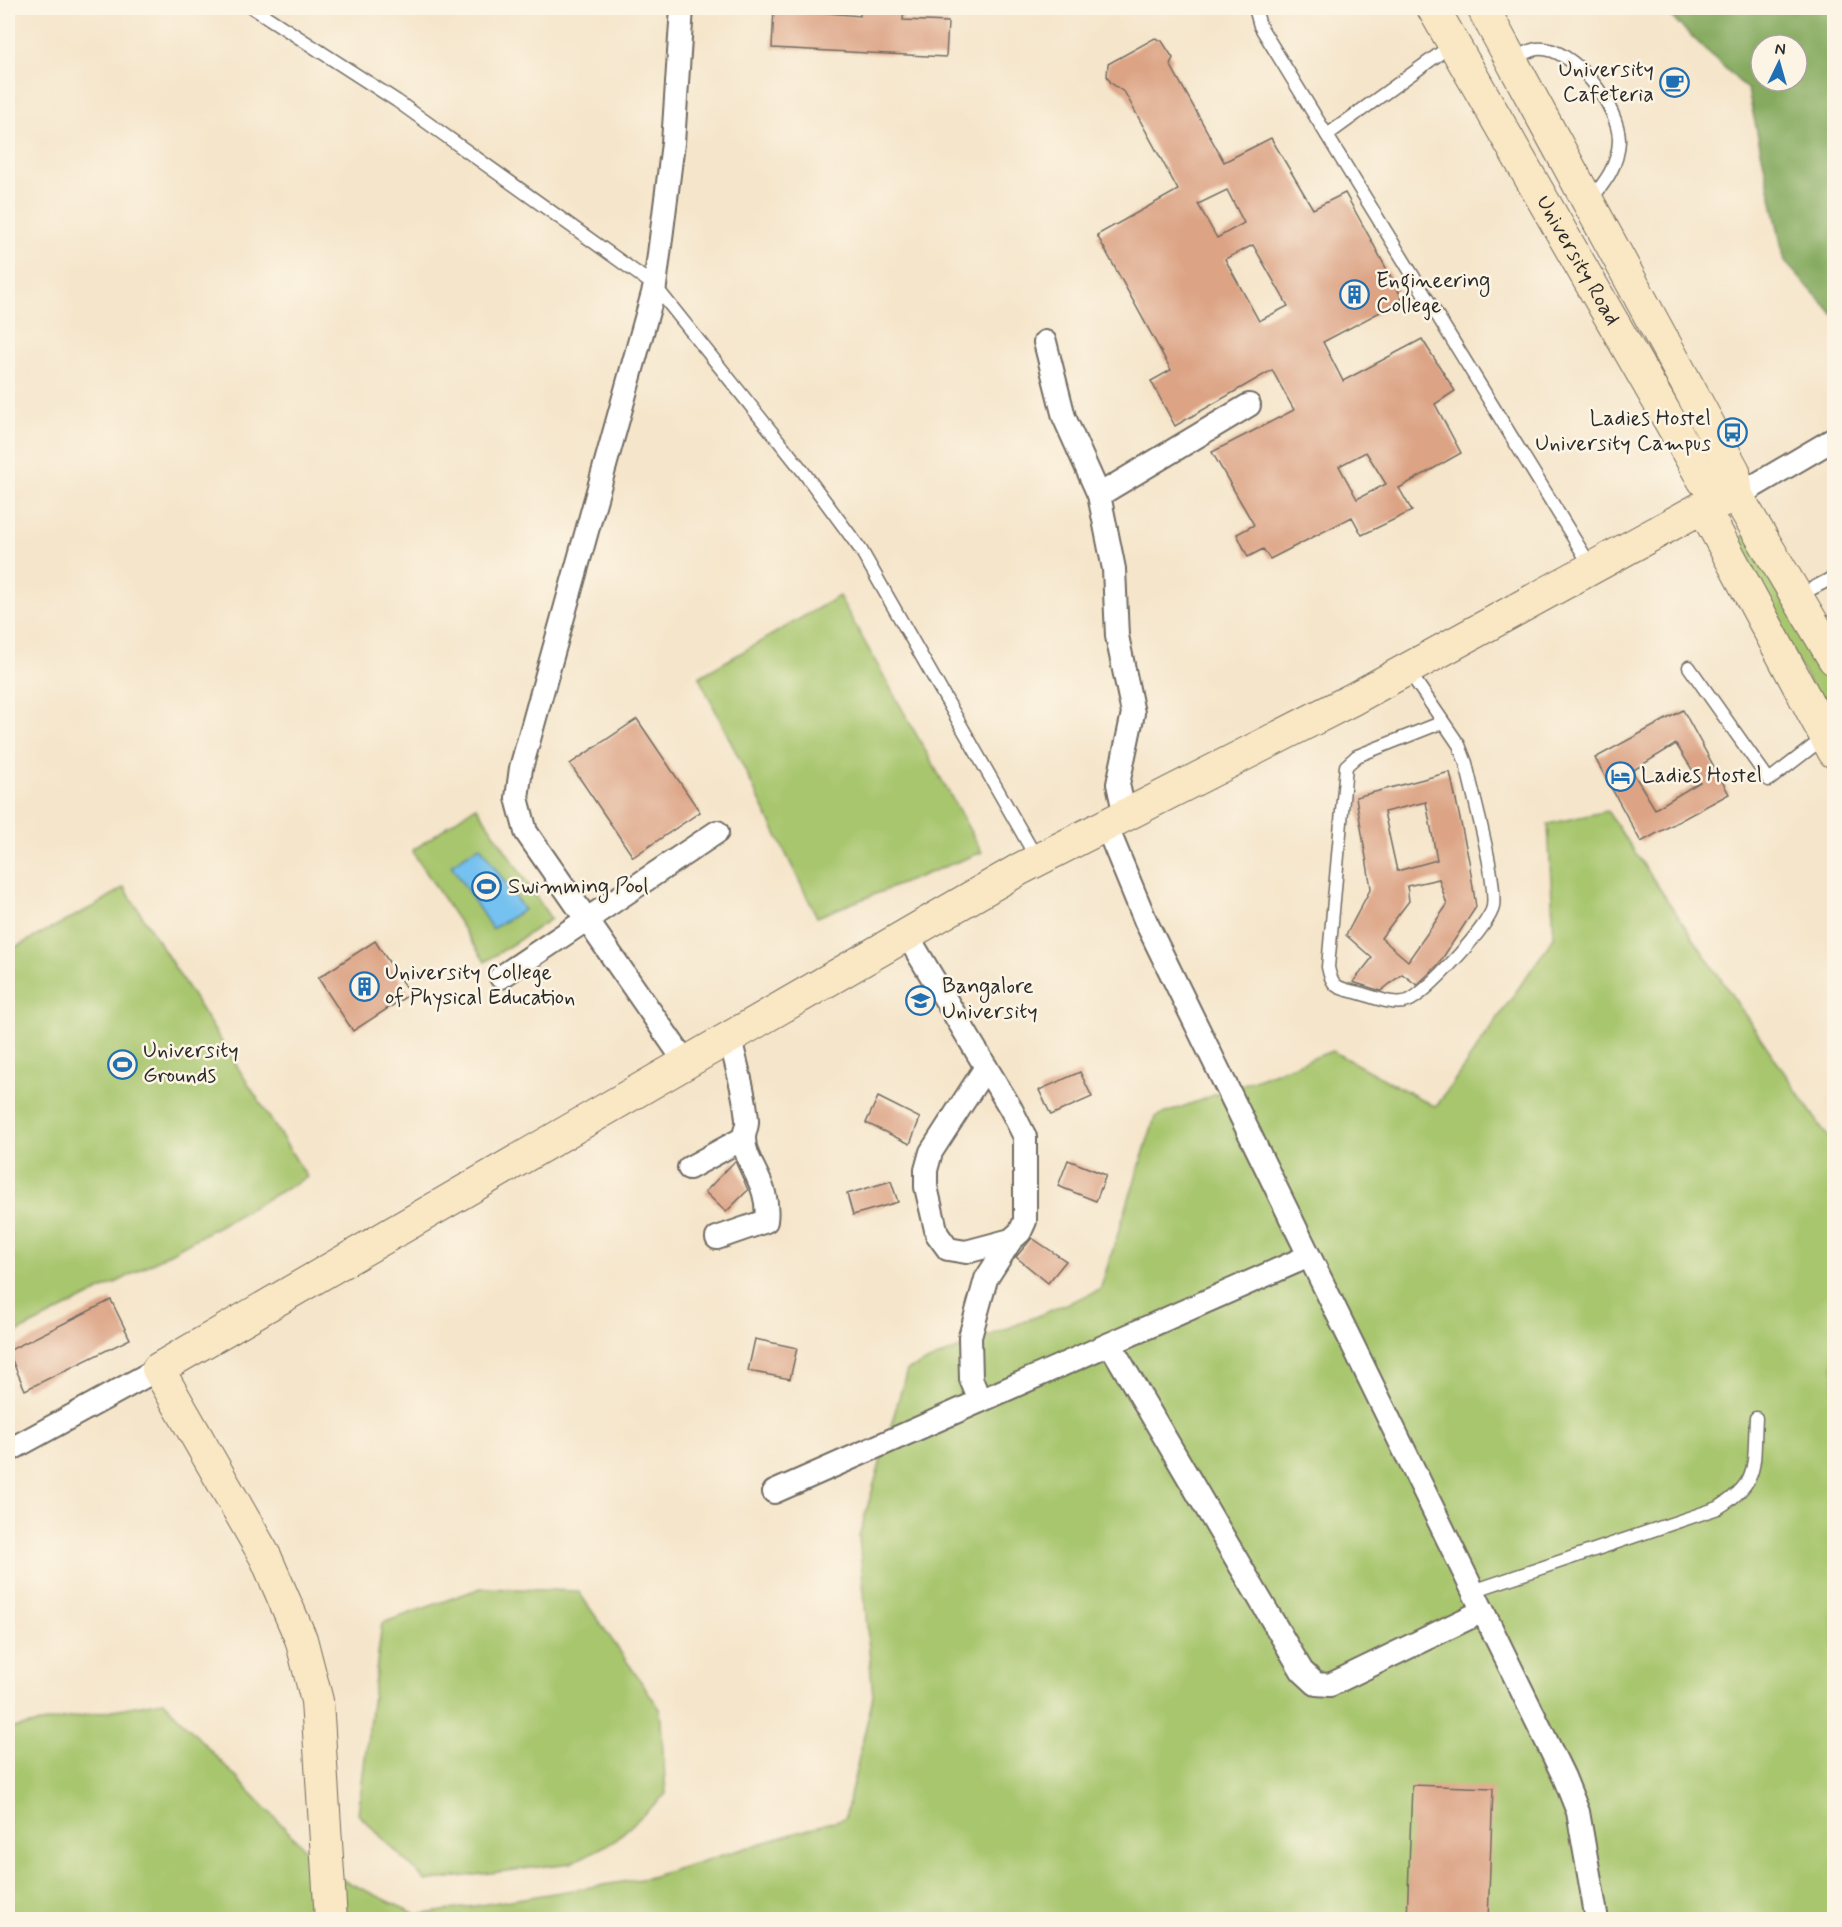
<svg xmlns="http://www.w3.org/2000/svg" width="1842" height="1927" viewBox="0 0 1842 1927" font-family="Mynerve,sans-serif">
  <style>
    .green { fill: #a8c66e; stroke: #6a784c; stroke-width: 1.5 }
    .forest { fill: #86ab61; stroke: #586b46; stroke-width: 1.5; fill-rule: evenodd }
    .water { fill: #75c1ef; stroke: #50768d; stroke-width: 1.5 }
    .building { fill: #dca384; fill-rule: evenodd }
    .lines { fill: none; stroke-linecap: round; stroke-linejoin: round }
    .lane-casing { stroke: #726c63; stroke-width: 15 }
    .street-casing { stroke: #726c63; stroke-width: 26 }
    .secondary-casing { stroke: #726c63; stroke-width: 34 }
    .lane { stroke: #fff; stroke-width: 12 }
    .street { stroke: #fff; stroke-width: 22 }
    .secondary { stroke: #fae7c3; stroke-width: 32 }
    .labels { text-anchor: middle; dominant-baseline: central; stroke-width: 5; stroke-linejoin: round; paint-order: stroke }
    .poi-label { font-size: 22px; fill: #2b2b2b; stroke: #fcf5e5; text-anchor: start }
    .street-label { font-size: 22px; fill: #2b2b2b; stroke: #fcf5e5 }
  </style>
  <rect width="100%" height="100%" fill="#fcf5e5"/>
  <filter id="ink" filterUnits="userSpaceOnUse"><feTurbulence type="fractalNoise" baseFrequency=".0167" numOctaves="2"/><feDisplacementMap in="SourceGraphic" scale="12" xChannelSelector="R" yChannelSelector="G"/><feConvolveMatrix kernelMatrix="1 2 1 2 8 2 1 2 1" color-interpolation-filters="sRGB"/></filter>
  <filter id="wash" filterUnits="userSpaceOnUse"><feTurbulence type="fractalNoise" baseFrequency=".008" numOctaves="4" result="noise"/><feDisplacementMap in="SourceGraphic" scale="24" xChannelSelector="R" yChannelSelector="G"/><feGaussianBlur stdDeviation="1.35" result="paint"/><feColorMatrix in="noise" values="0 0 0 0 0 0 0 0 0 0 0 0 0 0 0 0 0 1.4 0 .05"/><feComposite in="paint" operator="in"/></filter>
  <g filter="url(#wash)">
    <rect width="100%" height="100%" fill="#f5e5ca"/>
    <g class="green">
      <polygon points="1749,534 1834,677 1834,726 1730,543"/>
      <polygon points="839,596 982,852 817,917 699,677"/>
      <polygon points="476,806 551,919 485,962 412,851"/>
      <polygon points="1607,811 1834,1146 1834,1919 8,1920 8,1729 163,1701 328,1873 418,1915 647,1878 845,1818 873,1696 859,1536 907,1370 1100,1290 1155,1117 1332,1051 1436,1107 1554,937 1548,824"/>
      <polygon points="124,887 307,1177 123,1279 8,1337 8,951 98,904"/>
      <polygon points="481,1588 578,1591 660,1709 666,1794 613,1842 571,1863 426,1881 358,1814 382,1623"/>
    </g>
    <path class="forest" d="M1662 8H1834V315L1785 262 1748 90ZM1761 45H1797V81H1761Z"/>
    <polygon class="water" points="480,846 524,910 492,929 451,865"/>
    <g id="blocks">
      <g class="building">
        <polygon points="774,8 860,16 860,8 904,8 903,20 948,22 946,57 772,48"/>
        <path d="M1155 38 1162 41 1173 58 1170 64 1224 162 1271 138 1313 209 1345 193 1370 238 1403 300 1323 342 1343 381 1422 339 1455 391 1435 404 1461 453 1399 488 1412 511 1362 535 1352 517 1270 559 1263 549 1248 557 1237 534 1254 525 1212 452 1294 410 1272 370 1175 426 1151 381 1171 370 1097 235 1178 190 1125 93 1111 83 1107 76 1108 64ZM1227 190 1244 223 1217 238 1198 204ZM1253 245 1288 306 1259 321 1225 259ZM1366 452 1386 484 1357 499 1339 466Z"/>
        <path d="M1683 710 1729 794 1641 842 1595 758ZM1676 744 1700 782 1655 809 1632 771Z"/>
        <polygon points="637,719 700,812 633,857 570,764"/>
        <path d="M1450 772 1469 861 1476 907 1438 965 1417 985 1402 974 1381 991 1353 982 1372 958 1346 935 1371 888 1356 797ZM1426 802 1437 860 1397 871 1384 812ZM1439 879 1447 905 1408 961 1381 938 1409 901 1407 886Z"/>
        <polygon points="375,941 410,994 353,1031 318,978"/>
        <polygon points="1080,1072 1092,1097 1051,1115 1039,1090"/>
        <polygon points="878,1097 920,1118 910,1144 866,1123"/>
        <polygon points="1068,1160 1106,1175 1096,1201 1058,1186"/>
        <polygon points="735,1161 748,1190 726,1212 705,1192"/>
        <polygon points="891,1181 898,1202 853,1215 847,1194"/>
        <polygon points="1032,1238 1066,1261 1048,1283 1016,1257"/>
        <polygon points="111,1300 130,1339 25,1390 8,1351"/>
        <polygon points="755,1339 797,1348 790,1379 748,1371"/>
        <polygon points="1412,1785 1493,1788 1488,1920 1407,1920"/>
      </g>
    </g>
  </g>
  <g filter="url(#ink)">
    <use href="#blocks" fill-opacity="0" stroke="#726c63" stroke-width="1.5"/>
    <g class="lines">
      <defs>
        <g id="lane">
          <polyline points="253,8 397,101 655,286 802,470 861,550 1037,859"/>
          <polyline points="1255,8 1260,26 1592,568"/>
          <path d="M1511 59C1519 56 1529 50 1537 49 1573 45 1620 108 1619 141 1618 167 1604 183 1589 202"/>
          <polyline points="1327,135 1453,44"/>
          <polyline points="1798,596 1834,577"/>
          <polyline points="1689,667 1769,780 1825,737"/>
          <path d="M1408 670 1459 745 1466 763C1473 796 1497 878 1493 907 1489 926 1426 994 1408 1001 1393 1006 1374 997 1359 993 1339 988 1332 989 1328 967L1346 766 1357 756 1443 722"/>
          <path d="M1473 1591 1718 1508C1761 1481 1753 1465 1756 1418"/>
        </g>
        <g id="street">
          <polyline points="682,8 673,143 655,286 521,768 517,798 526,832 686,1063"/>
          <polyline points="1045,342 1064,417 1099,495 1114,569 1117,636 1133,713 1118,784 1125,816"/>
          <polyline points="1099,495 1249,405"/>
          <polyline points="1737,496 1834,439"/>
          <polyline points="1106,825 1146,922 1564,1777 1578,1812 1597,1920"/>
          <polyline points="907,935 1011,1109 1025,1137 1025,1221 1020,1232 1011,1240 966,1252 948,1249 937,1234 926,1187 926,1170 931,1152 986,1067"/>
          <polyline points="501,977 717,832"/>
          <polyline points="689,1168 744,1138"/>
          <path d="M717 1238 766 1221C771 1183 744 1165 744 1138 744 1131 748 1126 747 1120 745 1092 736 1065 730 1038"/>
          <polyline points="1110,1344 1302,1671 1316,1684 1330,1685 1483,1611"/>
          <polyline points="980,1401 971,1379 970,1337 986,1279 1011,1240"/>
          <polyline points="8,1451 158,1369"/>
          <polyline points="774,1492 1309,1256"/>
        </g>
        <g id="secondary">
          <path id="s1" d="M1433 8 1704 481 1737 496"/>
          <polyline points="1483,8 1734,471 1737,496 1834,659"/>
          <polyline points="1703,507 1834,752"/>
          <polyline points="331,1920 317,1701 301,1639 266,1558 158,1369 1020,869 1353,699 1703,507 1737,496"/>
        </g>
      </defs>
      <use href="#lane" class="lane-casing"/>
      <use href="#street" class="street-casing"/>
      <use href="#secondary" class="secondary-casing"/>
      <use href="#lane" class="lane"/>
      <use href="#street" class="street"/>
      <use href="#secondary" class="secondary"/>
    </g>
  </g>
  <defs>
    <symbol id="cafe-ring" viewBox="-11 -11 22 22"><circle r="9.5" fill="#fcf5e5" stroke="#1f6fb2" stroke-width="1.5"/><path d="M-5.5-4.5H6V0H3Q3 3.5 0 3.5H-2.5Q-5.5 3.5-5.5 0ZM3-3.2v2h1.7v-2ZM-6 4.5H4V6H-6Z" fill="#1f6fb2"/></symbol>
    <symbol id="building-ring" viewBox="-11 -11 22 22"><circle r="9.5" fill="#fcf5e5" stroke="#1f6fb2" stroke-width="1.5"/><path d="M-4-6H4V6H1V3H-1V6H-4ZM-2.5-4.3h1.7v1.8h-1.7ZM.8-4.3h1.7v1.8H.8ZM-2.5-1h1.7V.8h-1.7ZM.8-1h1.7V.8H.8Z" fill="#1f6fb2"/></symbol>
    <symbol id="bus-ring" viewBox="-11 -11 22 22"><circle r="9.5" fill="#fcf5e5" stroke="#1f6fb2" stroke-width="1.5"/><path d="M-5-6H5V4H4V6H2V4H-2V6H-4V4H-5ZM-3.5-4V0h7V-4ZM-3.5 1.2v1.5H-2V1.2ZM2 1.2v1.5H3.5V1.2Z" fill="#1f6fb2"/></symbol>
    <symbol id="hotel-ring" viewBox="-11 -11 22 22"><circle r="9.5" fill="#fcf5e5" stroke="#1f6fb2" stroke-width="1.5"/><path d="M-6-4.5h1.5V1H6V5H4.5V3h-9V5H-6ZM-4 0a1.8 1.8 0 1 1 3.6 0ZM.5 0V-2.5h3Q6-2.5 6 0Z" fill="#1f6fb2"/></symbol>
    <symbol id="stadium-ring" viewBox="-11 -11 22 22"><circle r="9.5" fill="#fcf5e5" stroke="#1f6fb2" stroke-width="1.5"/><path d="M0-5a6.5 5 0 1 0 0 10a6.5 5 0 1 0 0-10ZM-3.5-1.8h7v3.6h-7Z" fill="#1f6fb2"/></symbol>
    <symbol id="university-ring" viewBox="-11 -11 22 22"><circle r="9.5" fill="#fcf5e5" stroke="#1f6fb2" stroke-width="1.5"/><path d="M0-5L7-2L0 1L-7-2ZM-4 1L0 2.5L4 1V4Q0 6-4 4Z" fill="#1f6fb2"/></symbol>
  </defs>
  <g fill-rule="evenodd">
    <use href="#cafe-ring" x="1658" y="66" width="33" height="33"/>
    <use href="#building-ring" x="1338" y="278" width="33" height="33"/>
    <use href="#bus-ring" x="1716" y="416" width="33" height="33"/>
    <use href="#hotel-ring" x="1604" y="760" width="33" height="33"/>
    <use href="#stadium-ring" x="470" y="870" width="33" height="33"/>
    <use href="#building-ring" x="348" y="970" width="33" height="33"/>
    <use href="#university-ring" x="904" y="984" width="33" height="33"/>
    <use href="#stadium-ring" x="106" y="1048" width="33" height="33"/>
  </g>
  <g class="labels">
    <g class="poi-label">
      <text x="1654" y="70" text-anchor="end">University<tspan x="1654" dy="25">Cafeteria</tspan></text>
      <text x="1376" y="281">Engineering<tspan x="1376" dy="25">College</tspan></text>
      <text x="1711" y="419" text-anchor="end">Ladies Hostel<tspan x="1711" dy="25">University Campus</tspan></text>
      <text x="1641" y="776">Ladies Hostel</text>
      <text x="508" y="887">Swimming Pool</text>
      <text x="385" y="973">University College<tspan x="385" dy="25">of Physical Education</tspan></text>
      <text x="942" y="987">Bangalore<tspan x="942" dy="25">University</tspan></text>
      <text x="143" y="1051">University<tspan x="143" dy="25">Grounds</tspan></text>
    </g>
    <g class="street-label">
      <text stroke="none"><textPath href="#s1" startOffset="291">University Road</textPath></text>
    </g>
  </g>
  <rect width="1842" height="1927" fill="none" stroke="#fcf5e5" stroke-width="30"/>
  <g transform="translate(1779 63) rotate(5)"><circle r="28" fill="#fcf5e5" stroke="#a8a49b" stroke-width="1.5"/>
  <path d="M0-4.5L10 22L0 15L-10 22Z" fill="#1f6fb2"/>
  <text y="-9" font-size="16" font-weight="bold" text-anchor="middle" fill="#2b2b2b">N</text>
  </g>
</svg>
